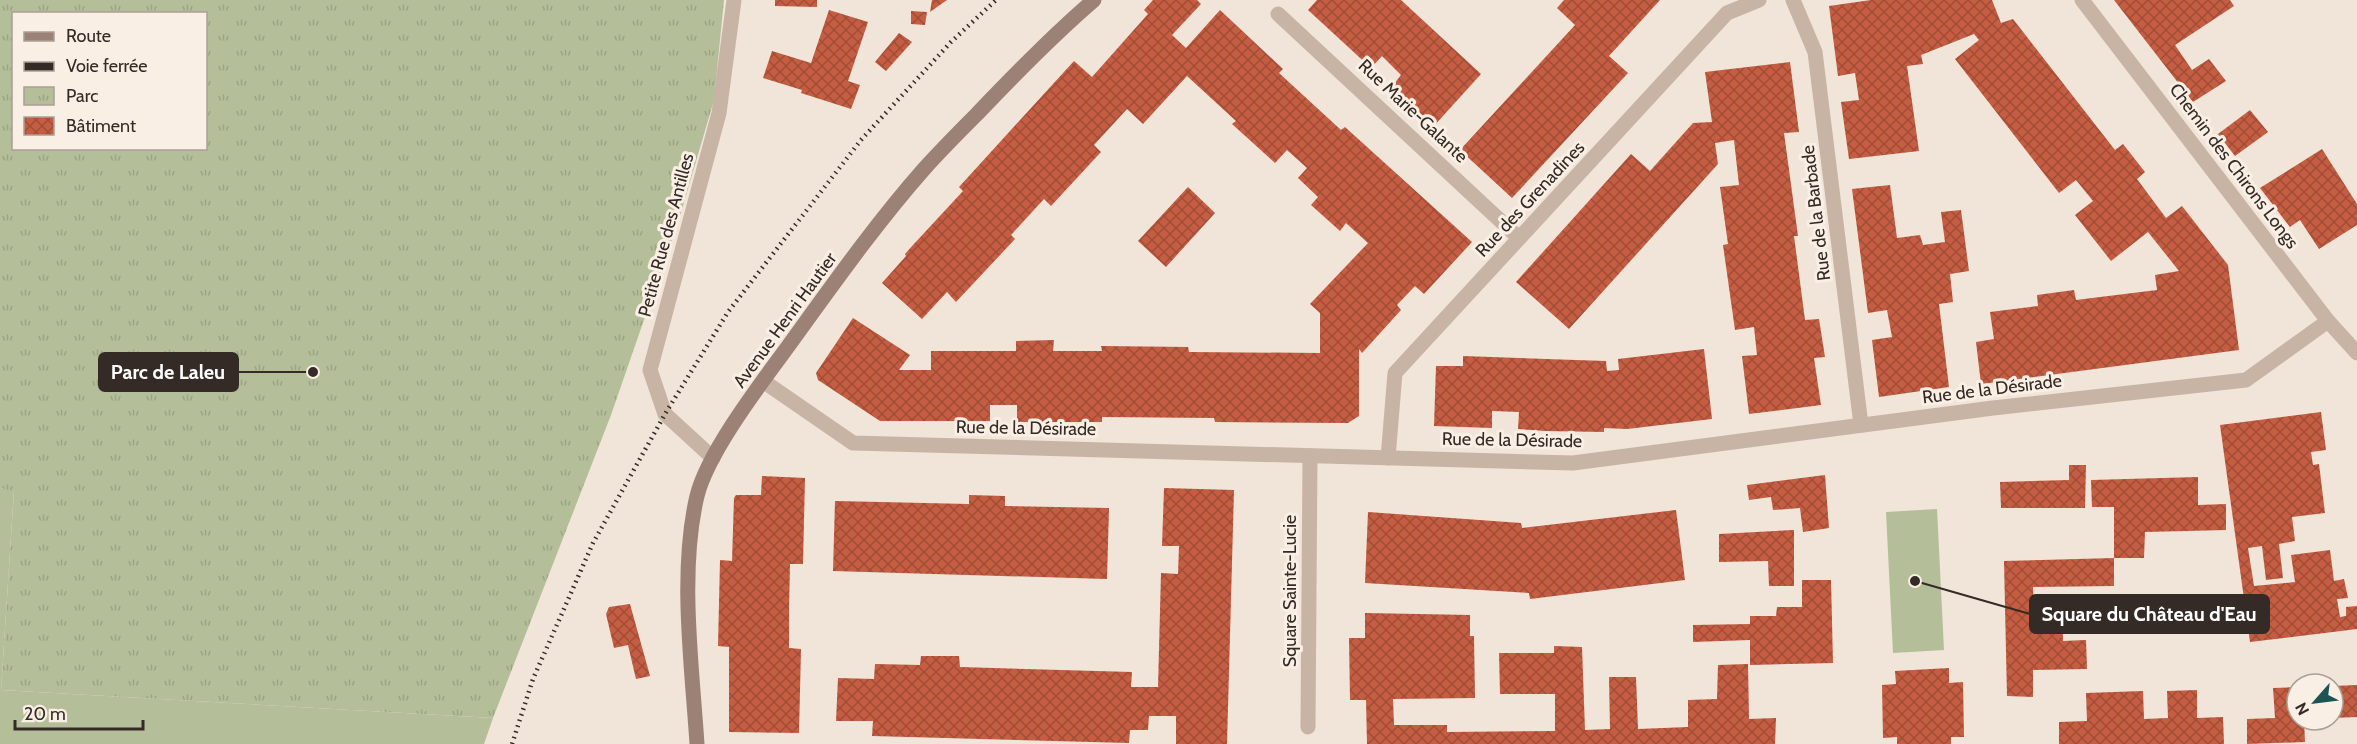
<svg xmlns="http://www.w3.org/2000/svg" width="2357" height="744" viewBox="0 0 2357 744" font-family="Cabin,sans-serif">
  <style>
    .grass { fill: #b4bf99 }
    .park { fill: url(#park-tufts); fill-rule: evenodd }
    .building { fill: url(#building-cross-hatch) }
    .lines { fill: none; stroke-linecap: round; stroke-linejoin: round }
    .lane { stroke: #c8b4a5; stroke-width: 15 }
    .street { stroke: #c8b4a5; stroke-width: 15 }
    .secondary { stroke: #9c8276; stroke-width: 15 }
    .rail { stroke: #342a26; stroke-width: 4.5; stroke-dasharray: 1.5 4.5; stroke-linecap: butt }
    .labels { text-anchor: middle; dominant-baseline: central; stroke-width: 6; stroke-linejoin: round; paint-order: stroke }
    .street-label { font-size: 18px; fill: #342a26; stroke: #f9efe4 }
    .leader { fill: none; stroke: #342a26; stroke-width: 2 }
    .callout-dot { fill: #342a26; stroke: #f9efe4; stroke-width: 2 }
    .callout { fill: #342a26; stroke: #342a26; stroke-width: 2 }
    .callout-label { font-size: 20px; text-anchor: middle; font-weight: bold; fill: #fff }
  </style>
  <defs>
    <pattern id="park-tufts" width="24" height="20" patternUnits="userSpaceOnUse" patternTransform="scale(1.5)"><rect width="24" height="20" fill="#b4bf99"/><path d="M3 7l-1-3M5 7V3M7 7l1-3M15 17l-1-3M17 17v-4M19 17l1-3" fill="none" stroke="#9ba484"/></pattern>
    <pattern id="building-cross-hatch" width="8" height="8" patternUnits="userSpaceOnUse" patternTransform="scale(1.5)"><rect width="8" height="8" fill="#c55d42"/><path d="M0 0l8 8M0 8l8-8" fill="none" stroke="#a14d37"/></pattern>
  </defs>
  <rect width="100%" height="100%" fill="#f1e4d8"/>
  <g class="grass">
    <polygon points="0,488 14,490 1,690 493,718 484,744 0,744"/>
    <polygon points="1937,509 1944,650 1893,653 1886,512"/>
  </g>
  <path class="park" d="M0 0H724L714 100 680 216 611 415 493 718 1 690 14 491 0 488ZM14 14H206V148H14Z"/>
  <g class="building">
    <polygon points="775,0 817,0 817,7 775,6"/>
    <polygon points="932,0 947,0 930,12"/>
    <polygon points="1153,0 1197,0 1201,4 1172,35 1186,48 1220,10 1283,69 1279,73 1341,130 1345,127 1472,242 1424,294 1415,286 1397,305 1401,310 1362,353 1359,349 1359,416 1348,423 1215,422 1214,418 1102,417 1102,422 1017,422 1017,405 990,405 990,421 880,421 818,380 816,373 853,318 910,355 899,370 931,370 931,351 1016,351 1016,341 1054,340 1053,351 1102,351 1101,346 1188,347 1189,352 1320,353 1320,313 1310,304 1368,243 1346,223 1340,231 1311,205 1318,197 1298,178 1307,168 1287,150 1275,163 1232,124 1236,121 1187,76 1143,124 1127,109 1094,145 1101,152 1051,206 1044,199 1011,235 1015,239 956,302 947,292 922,319 882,283 906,256 905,254 913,245 963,191 959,187 1074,61 1092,77 1148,14 1144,10"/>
    <polygon points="1317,0 1401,0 1481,74 1433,127 1391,88 1401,75 1382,56 1371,68 1308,10"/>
    <polygon points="1564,0 1660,0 1609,56 1628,73 1512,198 1460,150 1575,25 1557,8"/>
    <polygon points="1871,0 1992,0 2001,23 2013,19 2115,150 2123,144 2145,172 2137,179 2166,218 2182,206 2228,265 2239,350 1981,384 1976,342 1994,339 1990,312 2038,306 2037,295 2074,290 2076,300 2157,290 2155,275 2179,271 2148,232 2111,261 2075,215 2093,201 2076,180 2059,193 1955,59 1979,40 1974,34 1921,55 1923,64 1907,66 1919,151 1849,159 1841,102 1859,100 1855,73 1838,76 1829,6"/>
    <polygon points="2114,0 2230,0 2234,6 2175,45 2192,70 2209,59 2226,81 2193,102"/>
    <polygon points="829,10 868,22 848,81 860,85 851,109 801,93 802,90 763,78 772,51 811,63"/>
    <polygon points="911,11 927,12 925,25 911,24"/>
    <polygon points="899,33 912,42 886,71 875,62"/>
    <polygon points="1790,62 1799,132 1784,133 1798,236 1794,236 1805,320 1819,319 1825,357 1814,358 1821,405 1749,414 1742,356 1757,355 1754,327 1735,330 1723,245 1728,244 1720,187 1739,185 1734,140 1715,143 1718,164 1569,329 1516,282 1631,154 1650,171 1693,123 1712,122 1705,72"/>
    <polygon points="2250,110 2268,132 2235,156 2218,134"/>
    <polygon points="2322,149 2357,204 2357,225 2319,249 2300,220 2290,227 2260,188"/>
    <polygon points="1890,185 1897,238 1920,235 1923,245 1945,242 1941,212 1961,210 1969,271 1950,274 1953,302 1939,304 1949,387 1879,397 1872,340 1892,337 1887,310 1868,313 1852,189"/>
    <polygon points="1188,187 1215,213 1166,267 1138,241"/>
    <polygon points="1704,349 1712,419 1627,429 1604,428 1604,432 1545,431 1518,429 1519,412 1492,411 1492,428 1434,426 1436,366 1463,366 1463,356 1606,361 1607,371 1619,370 1618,359"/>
    <polygon points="2321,412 2326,450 2311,452 2313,465 2319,464 2325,513 2292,517 2295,541 2279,544 2283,578 2266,580 2262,546 2248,548 2254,586 2295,582 2291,555 2330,550 2334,581 2344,579 2348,598 2337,599 2340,617 2346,616 2346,607 2357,606 2357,629 2250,642 2220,425"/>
    <polygon points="2069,465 2086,465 2085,508 2001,508 2000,482 2069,480"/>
    <polygon points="1825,475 1829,528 1803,532 1800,508 1773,510 1771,497 1749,500 1747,485"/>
    <polygon points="762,476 805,478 803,564 790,564 789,610 789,648 801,649 799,733 729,732 729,647 718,646 720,560 732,561 734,498 736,495 761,495"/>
    <polygon points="2198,477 2198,505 2226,504 2226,530 2145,532 2144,558 2114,558 2114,507 2092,507 2091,480"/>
    <polygon points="1164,488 1234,490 1227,744 1176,744 1176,716 1149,716 1148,730 1130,730 1129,743 872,736 873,721 836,721 838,678 874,679 875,664 920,665 921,656 959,656 960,667 1132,672 1131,687 1158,687 1161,573 1178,574 1179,546 1162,546"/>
    <polygon points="969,495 1005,496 1005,506 1109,508 1107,579 833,571 835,501 969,504"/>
    <polygon points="1676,510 1685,580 1530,599 1529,593 1365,583 1368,512 1521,523 1522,528"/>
    <polygon points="1794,530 1794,586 1769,586 1768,561 1719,562 1719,534"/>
    <polygon points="2114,558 2114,586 2033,587 2034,614 2062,613 2063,641 2086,640 2087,669 2033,670 2033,697 2007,696 2004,561"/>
    <polygon points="1802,580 1831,580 1833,663 1750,665 1750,640 1693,642 1693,625 1750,624 1750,616 1776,616 1777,607 1802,607"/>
    <polygon points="630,604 650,676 636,679 628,645 614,648 606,614 609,607"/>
    <polygon points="1365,613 1470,615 1470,636 1474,636 1475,698 1393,699 1394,725 1447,725 1447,732 1555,731 1555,694 1500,694 1499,653 1554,653 1554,646 1582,647 1585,730 1610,729 1609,677 1636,677 1638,729 1688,727 1688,700 1717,699 1718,665 1748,664 1749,719 1776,718 1775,744 1367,744 1366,700 1350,700 1349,638 1365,638"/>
    <polygon points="1949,668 1949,683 1963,682 1964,737 1951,737 1951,744 1897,744 1897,737 1883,738 1882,685 1896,684 1895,671"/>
    <polygon points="2357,685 2357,717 2333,718 2333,686"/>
    <polygon points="2297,687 2297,720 2304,720 2305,742 2247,744 2247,719 2275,718 2273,688"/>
    <polygon points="2197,690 2197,718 2223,717 2224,744 2059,744 2059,722 2087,721 2086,693 2143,691 2144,719 2168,718 2167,691"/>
  </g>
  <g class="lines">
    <polyline class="lane" points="1793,0 1815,52 1861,425"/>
    <g class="street">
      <polyline points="2082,0 2328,321 2357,353"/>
      <polyline points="1278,14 1519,238"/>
      <polyline points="763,381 853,443 1573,463 1993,408 2246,380 2328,321"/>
      <polyline points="713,458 665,414 650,370 719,113 734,0"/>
      <polyline points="1388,458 1395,373 1727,13 1759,0"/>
      <polyline points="1308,727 1310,456"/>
    </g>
    <path class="secondary" d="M697 744C692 666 679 572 697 496 707 455 755 391 781 356 827 293 872 228 924 169 941 150 959 132 977 114 1015 74 1052 36 1094 0"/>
    <polyline class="rail" points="512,744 533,679 593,543 665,414 728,312 861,140 951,42 996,0"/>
  </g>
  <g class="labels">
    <g class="street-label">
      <text transform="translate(1413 111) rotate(43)">Rue Marie-Galante</text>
      <text transform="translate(2234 166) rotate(53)">Chemin des Chirons Longs</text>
      <text transform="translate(1530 199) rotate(-47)">Rue des Grenadines</text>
      <text transform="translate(1816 213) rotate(-97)">Rue de la Barbade</text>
      <text transform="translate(666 235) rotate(-75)">Petite Rue des Antilles</text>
      <text transform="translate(785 320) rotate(-54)">Avenue Henri Hautier</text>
      <text transform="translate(1992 389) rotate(-7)">Rue de la Désirade</text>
      <text transform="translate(1026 428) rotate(1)">Rue de la Désirade</text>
      <text transform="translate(1512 440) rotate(1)">Rue de la Désirade</text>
      <text transform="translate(1290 591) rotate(-90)">Square Sainte-Lucie</text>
    </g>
  </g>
  <path class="leader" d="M313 372L238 372M1915 581L2030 614"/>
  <g class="callout-dot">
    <circle cx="313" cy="372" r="6"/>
    <circle cx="1915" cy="581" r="6"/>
  </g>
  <g class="callout">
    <rect x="99" y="353" width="139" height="38" rx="6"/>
    <rect x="2030" y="595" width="239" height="38" rx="6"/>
  </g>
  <g class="callout-label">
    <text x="168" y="379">Parc de Laleu</text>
    <text x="2149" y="621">Square du Château d'Eau</text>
  </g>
  <rect x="12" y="12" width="195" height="138" fill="#f9efe4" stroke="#aaa098" stroke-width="1.5"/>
  <rect x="24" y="32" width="30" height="9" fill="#9c8276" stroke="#aaa098" stroke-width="1.5"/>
  <text x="66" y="42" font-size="18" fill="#342a26">Route</text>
  <rect x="24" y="62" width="30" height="9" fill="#342a26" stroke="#aaa098" stroke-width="1.5"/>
  <text x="66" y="72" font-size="18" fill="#342a26">Voie ferrée</text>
  <rect x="24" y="87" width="30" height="18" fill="url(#park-tufts)" stroke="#aaa098" stroke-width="1.5"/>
  <text x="66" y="102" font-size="18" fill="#342a26">Parc</text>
  <rect x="24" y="117" width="30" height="18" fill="url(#building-cross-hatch)" stroke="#aaa098" stroke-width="1.5"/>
  <text x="66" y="132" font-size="18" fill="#342a26">Bâtiment</text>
  <g transform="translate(2315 702) rotate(242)"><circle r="28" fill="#f9efe4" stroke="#aaa098" stroke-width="1.5"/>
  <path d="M0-4.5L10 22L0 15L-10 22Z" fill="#1c5355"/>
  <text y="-9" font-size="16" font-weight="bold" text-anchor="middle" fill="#342a26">N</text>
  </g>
  <path d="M15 720v9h128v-9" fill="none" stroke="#342a26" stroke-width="3"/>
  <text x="24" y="720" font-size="18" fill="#342a26" stroke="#f9efe4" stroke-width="4.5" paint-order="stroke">20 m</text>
</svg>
